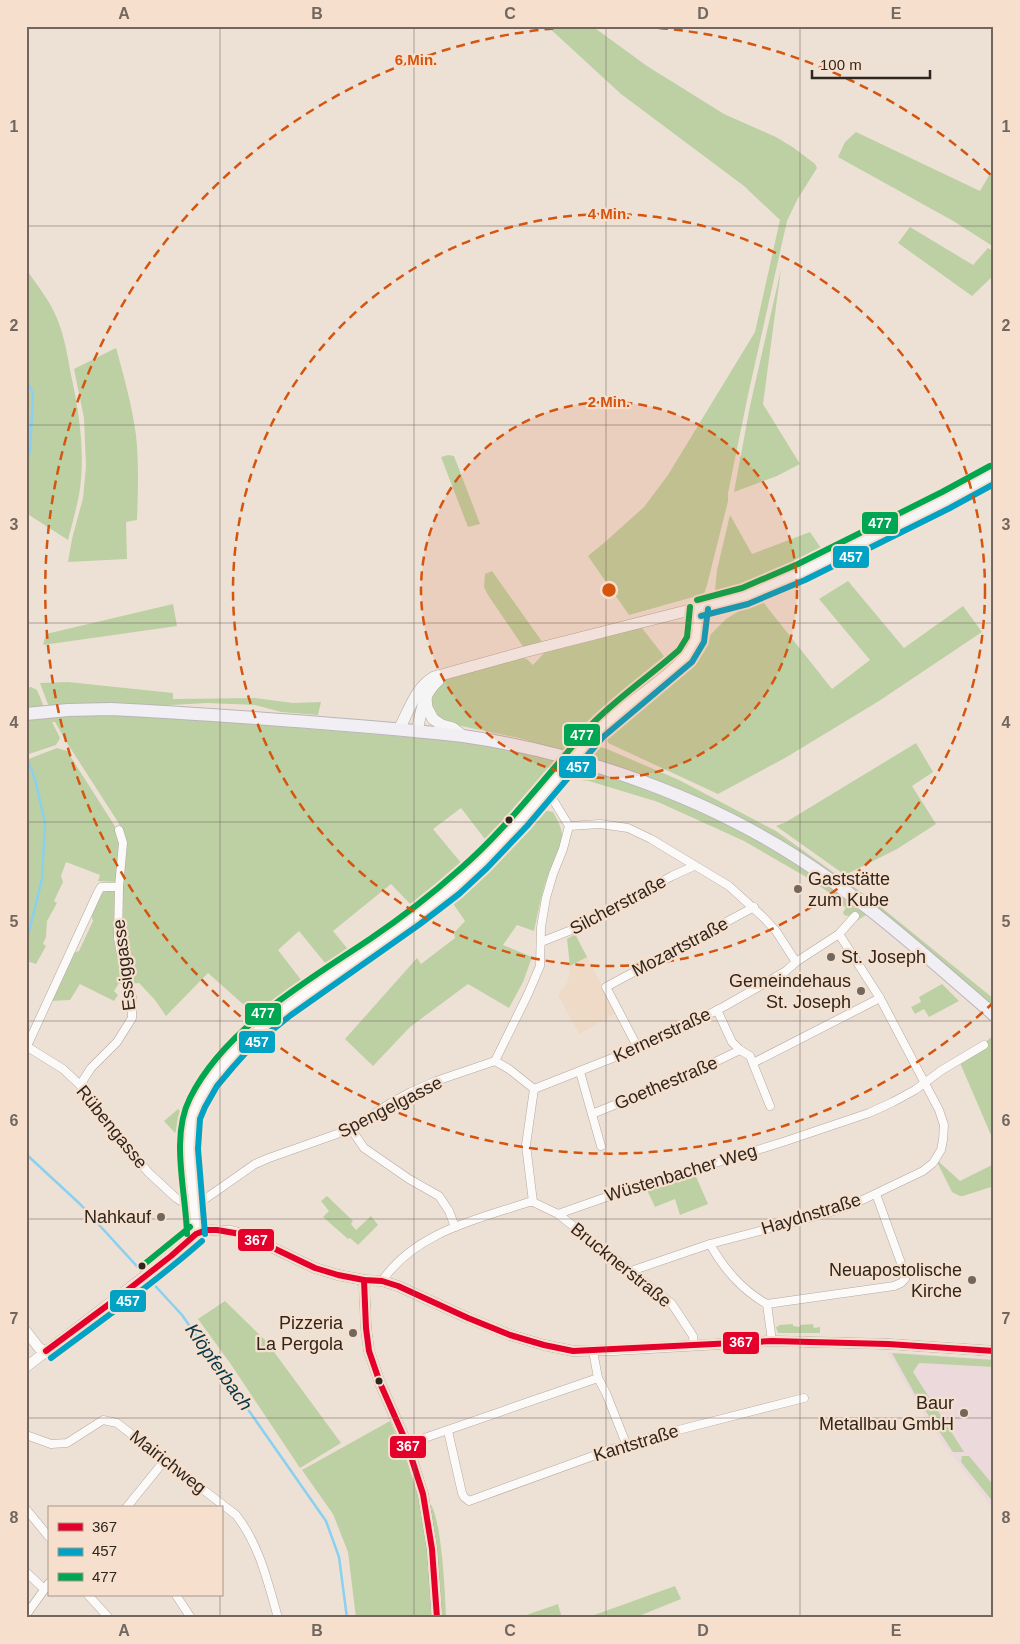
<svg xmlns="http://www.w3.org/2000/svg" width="1020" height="1644" viewBox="0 0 1020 1644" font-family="Arial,sans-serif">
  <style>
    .built { fill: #efdac8 }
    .industrial { fill: #ebd9dc }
    .green { fill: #bdd0a3 }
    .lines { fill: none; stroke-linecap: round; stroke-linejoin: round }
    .stream { stroke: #8ad0ef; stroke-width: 2.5 }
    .minor-casing { stroke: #b3a9a1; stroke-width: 9 }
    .tertiary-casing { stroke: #b3a9a1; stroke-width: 11 }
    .secondary-casing { stroke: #b3a9a1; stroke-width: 12 }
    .primary-casing { stroke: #bab4b8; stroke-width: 14 }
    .minor { stroke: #fcfaf9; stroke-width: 8 }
    .tertiary { stroke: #fcfaf9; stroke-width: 10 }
    .secondary { stroke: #f6f5f6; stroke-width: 11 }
    .primary { stroke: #f1eff3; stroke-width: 12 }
    .tertiary-bridge-casing { stroke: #b3a9a1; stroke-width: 11; stroke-linecap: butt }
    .tertiary-bridge { stroke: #fcfaf9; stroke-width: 10 }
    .bus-1-casing { stroke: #f6e0cd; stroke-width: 10 }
    .bus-2-casing { stroke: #f6e0cd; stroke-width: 10 }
    .bus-3-casing { stroke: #f6e0cd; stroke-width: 10 }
    .bus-1 { stroke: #e4002b; stroke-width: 6 }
    .bus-2 { stroke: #02a2c5; stroke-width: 6 }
    .bus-3 { stroke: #00a651; stroke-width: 6 }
    .grid { fill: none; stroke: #71675f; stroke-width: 1; stroke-opacity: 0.55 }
    .ring { fill: none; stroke: #d5540e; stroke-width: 2.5; stroke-dasharray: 9 6 }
    .bus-dot { fill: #2e261f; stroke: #f6e0cd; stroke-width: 2 }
    .poi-dot { fill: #71675f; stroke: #f6e0cd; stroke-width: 2 }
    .labels { text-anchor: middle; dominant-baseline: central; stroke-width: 4.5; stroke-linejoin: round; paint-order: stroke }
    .poi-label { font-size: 18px; fill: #2e261f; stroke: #f6e0cd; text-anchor: end }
    .street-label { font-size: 18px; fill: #2e261f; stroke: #f6e0cd }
    .water-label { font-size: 19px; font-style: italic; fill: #053649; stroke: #f6e0cd }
    .centre { fill: #d5540e; stroke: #f6e0cd; stroke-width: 2.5 }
    .ring-label { font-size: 15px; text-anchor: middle; font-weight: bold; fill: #d5540e; stroke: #f6e0cd; stroke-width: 4.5; stroke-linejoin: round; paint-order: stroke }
    .line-badge { stroke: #f6e0cd; stroke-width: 2 }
    .badge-label { font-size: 14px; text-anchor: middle; font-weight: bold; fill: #fff }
    .neatline { fill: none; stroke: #71675f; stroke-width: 2 }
    .grid-label { font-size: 16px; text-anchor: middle; font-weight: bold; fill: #71675f }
  </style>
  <rect width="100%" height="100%" fill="#ede1d6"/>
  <polygon class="built" points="587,957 616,1013 579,1034 558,995 567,983 569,976 570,966"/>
  <polygon class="industrial" points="887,1352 994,1359 994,1510 934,1431"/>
  <g class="green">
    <polygon points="547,26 592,26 647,66 724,114 776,137 794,148 815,164 817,168 797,200 787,221 748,395 728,493 728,501 707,585 704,594 629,615 588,556 605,542 644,507 668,475 755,332 780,220 744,186 621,94"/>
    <polygon points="856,132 980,191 994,167 994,247 955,222 838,157 845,142"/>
    <polygon points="910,227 973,265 988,248 994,252 994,275 972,296 898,243"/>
    <path d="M26 269C36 284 48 298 55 314 63 331 67 351 70 370 79 411 86 453 79 495 76 510 72 525 68 540L26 513Z"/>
    <polygon points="781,269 763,404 800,464 777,476 734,492 750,406"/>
    <path d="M116 348C124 377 132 405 136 435 139 463 138 492 137 520L126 522 127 559 68 562 72 539 83 498 86 466 84 418 74 369Z"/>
    <polygon points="448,455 454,456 480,524 468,527 441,457"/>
    <polygon points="730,515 752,554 810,532 823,551 771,574 719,591 715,591 717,570"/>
    <polygon points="492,571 543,643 524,648 488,595 484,587 485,574"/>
    <polygon points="848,581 904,648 963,606 982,632 879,701 785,758 718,794 608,743 607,737 637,711 687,671 703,653 711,634 726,619 744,608 763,602 832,689 870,660 819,599"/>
    <polygon points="173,604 177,626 43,645 46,634"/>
    <path d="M642 628 670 664 587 733 567 753 523 739 442 722 430 708C430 703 429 697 432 693 443 671 498 664 522 658L527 659 533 665 544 653Z"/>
    <polygon points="68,682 173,693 173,699 255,698 293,703 321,702 318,715 281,712 255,705 208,703 152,706 49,707 40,683"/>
    <polygon points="26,688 31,687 37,690 44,707 26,709"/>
    <polygon points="84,713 203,720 443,740 484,745 559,761 488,843 461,808 433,829 467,870 416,910 391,884 333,931 351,953 329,968 299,931 278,950 305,985 263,1022 208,973 166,1016 155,1000 139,983 130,984 122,941 121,921 122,830 118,822 67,743 55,722 52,722 60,738 56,745 26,755 26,719"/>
    <polygon points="916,743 933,772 912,786 936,824 897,849 845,875 776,826 786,822"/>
    <polygon points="597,746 607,749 679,780 776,831 876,903 994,999 994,1009 828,873 586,758"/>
    <polygon points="57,748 67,751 116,828 122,844 117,882 98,881 100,875 66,862 61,876 63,882 54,901 57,903 47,921 46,937 43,944 46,946 36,964 26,961 26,760"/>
    <polygon points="580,765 601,772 703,811 791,858 866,915 858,920 853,913 848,916 844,915 843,912 846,908 831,894 808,878 744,841 658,802 589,781 580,780 570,777"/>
    <path d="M543 810 553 812C557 819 561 826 562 834 563 850 552 863 547 878 541 895 538 913 534 931L517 925 503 945 532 957 523 982 509 1008 468 984 410 1027 373 1066 345 1039 417 958 421 964 455 938 454 933 465 921 448 896C471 882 494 858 512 839 522 829 530 815 543 810Z"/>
    <polygon points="108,890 115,892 117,895 126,986 119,983 114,991 118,995 114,1001 80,984 70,1000 51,1001 73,953 79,951 93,921 91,914 100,894"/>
    <polygon points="575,934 587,957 570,966 567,939"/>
    <polygon points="942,984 959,1001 929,1017 924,1009 915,1014 911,1007 921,1002 919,997"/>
    <polygon points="994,1035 994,1142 960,1063"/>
    <polygon points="178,1109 185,1116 175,1133 164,1121"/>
    <polygon points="938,1161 960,1181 994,1164 994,1186 963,1196 960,1196 952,1192 937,1162"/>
    <polygon points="694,1172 708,1204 680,1215 675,1199 655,1207 646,1188"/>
    <polygon points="327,1196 353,1221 351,1224 356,1230 371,1216 378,1225 358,1245 350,1238 348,1239 323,1217 329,1211 321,1201"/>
    <polygon points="225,1301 266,1341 341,1443 300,1468 230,1363 198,1319"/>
    <polygon points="793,1324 793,1326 800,1327 800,1325 813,1324 814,1328 820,1327 820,1333 778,1333 776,1327 779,1326 779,1325"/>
    <polygon points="892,1353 994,1360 994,1367 919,1363 913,1372 964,1452 953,1452 917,1398"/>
    <polygon points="390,1421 401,1445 423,1511 432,1595 433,1618 356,1618 348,1552 333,1514 302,1470"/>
    <polygon points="962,1456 969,1456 994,1486 994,1503 961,1462"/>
    <path d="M430 1505H431C435 1511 436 1519 438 1527 443 1557 445 1587 446 1618H442L440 1583Z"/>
    <polygon points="675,1586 681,1599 634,1618 586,1618"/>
    <polygon points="558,1604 562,1618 518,1618"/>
  </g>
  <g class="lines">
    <g class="stream">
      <polyline points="26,378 33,394 30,452 26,461"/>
      <polyline points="26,756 35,779 45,823 42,879 26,944"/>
      <polyline points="26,1154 80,1204 144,1274"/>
      <polyline points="148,1278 182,1315 326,1521 339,1557 347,1618"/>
    </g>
    <defs>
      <g id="minor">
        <polyline points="569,826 600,824 628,828 651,839 729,886 763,917 776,931 796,962"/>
        <polyline points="541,942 574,929 672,876 694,866"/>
        <polyline points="717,1010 732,1042 740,1050 750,1056 770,1106"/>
        <polyline points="26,1046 63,1069 80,1085 86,1097 107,1125 149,1173 176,1198 196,1211"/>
        <polyline points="27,1046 98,892 101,887 119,887 123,843 119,830"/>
        <polyline points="638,1048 606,987 754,907"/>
        <polyline points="495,1061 528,994 540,966 541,927 546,898 553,874 563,849 569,826 552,798 546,791"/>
        <polyline points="753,1063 880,998"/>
        <polyline points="580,1072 601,1146"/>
        <polyline points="80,1085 91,1068 117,1042 132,1018 132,997 123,964 118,938 119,887"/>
        <polyline points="534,1089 638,1048 678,1030 725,1006 786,971 796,962 839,934 855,916"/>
        <polyline points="592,1114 686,1076 740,1050"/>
        <polyline points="351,1129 364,1148 409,1179 439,1196 449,1211 455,1227"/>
        <polyline points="195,1202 205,1199 255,1164 269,1158 351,1129 389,1104 411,1092 436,1081 495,1061 509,1069 534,1089 526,1145 533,1202"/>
        <polyline points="558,1214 618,1193 783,1142 869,1113 893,1102 915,1090 942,1070 984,1045"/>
        <path d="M710 1244C723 1268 743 1291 767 1304L894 1286 901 1283 905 1279V1274L876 1194"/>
        <polyline points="631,1271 710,1244 825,1214 854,1204 923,1171 933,1163 941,1150 943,1140 944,1125 939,1110 880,998 839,934"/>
        <path d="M382 1281C416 1232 475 1220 529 1202H533L558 1214 672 1304 693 1336 694 1346"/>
        <polyline points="767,1304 772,1341"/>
        <polyline points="593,1351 598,1378 606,1393 627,1446"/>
        <polyline points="448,1431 462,1493 464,1497 469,1501 615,1448 627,1446 659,1435 804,1398"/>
        <path d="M26 1435 51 1444 67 1443 103 1420 117 1423 236 1515C259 1544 268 1582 278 1618"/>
        <polyline points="407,1444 598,1378"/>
        <polyline points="126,1508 165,1460"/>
        <polyline points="26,1509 49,1537"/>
        <polyline points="26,1572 44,1589"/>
        <polyline points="88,1595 109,1618"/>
        <polyline points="176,1595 191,1618"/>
        <polyline points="26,1615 49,1583"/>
      </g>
      <g id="tertiary">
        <path d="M586 744C598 730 611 718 625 707 645 691 685 665 695 642 699 631 698 619 699 608"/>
        <path d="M196 1234C197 1194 182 1153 193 1114 200 1089 218 1070 235 1052 279 1010 326 979 376 945 402 927 427 908 452 888 493 856 527 814 561 774"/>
        <polyline points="364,1280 366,1328 369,1351 380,1383 407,1444 423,1494 432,1549 437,1618"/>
        <polyline points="26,1331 39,1348 46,1351"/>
        <polyline points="26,1367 171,1256 196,1234 206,1230 231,1231 246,1235 315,1268 338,1275 364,1280 382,1281 398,1286 468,1318 510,1335 544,1345 573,1351 614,1350 772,1341 888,1344 994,1351"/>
      </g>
      <g id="secondary">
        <polyline points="426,698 427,708 433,719 442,725 453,728 463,736"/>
        <path d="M399 729C409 711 415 688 434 677L524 652 745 596 802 572 946 500 994 474"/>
        <path d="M417 731C421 714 423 693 438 681"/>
      </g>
      <path id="primary" d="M26 714 68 710 111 709C177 712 243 717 309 722 360 726 412 730 463 736 569 751 685 790 777 845 856 892 924 954 994 1015"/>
    </defs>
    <use href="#minor" class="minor-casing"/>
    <use href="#tertiary" class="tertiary-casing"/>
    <use href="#secondary" class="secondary-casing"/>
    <use href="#primary" class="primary-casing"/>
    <use href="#minor" class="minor"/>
    <use href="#tertiary" class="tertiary"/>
    <use href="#secondary" class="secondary"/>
    <use href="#primary" class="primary"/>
    <defs>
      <polyline id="tertiary-bridge" points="561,774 586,744"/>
    </defs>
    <use href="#tertiary-bridge" class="tertiary-bridge-casing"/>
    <use href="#tertiary-bridge" class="tertiary-bridge"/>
    <defs>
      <g id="bus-1">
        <polyline points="364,1280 366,1328 369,1351 380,1383 407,1444 423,1494 432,1549 437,1618"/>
        <polyline points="46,1351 120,1296 171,1256 196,1234 206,1230 217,1230 246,1235 315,1268 338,1275 364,1280 382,1281 398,1286 468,1318 510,1335 544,1345 573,1351 772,1341 888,1344 994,1351"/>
      </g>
      <g id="bus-2">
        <polyline points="701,616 748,604 805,580 950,508 994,484"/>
        <polyline points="205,1234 198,1149 200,1119 205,1107 217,1086 233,1067 250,1048 291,1015 420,924 459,894 487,868 527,826 603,737 692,662 704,642 708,609"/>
        <path d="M51 1358C102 1320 154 1283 202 1241"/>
      </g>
      <g id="bus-3">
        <polyline points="697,600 742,588 798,564 942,492 990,466"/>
        <path d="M187 1234C186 1192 170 1137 190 1098 225 1028 306 982 370 939 401 918 431 895 459 870 495 839 525 802 556 766 567 753 578 739 590 726 617 698 650 676 679 650L687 637 690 607"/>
        <polyline points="142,1266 190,1227"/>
      </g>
    </defs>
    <use href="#bus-1" class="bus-1-casing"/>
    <use href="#bus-2" class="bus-2-casing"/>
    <use href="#bus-3" class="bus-3-casing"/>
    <use href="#bus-1" class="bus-1"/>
    <use href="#bus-2" class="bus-2"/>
    <use href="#bus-3" class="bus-3"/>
  </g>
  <path class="grid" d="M220 26V1508M414 26V1618M606 26V1618M800 26V1618M26 226H994M26 425H994M26 623H994M26 822H994M26 1021H994M26 1219H994M26 1418H994M220 1595V1618"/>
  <circle cx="609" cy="590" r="188" fill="#d5540e" fill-opacity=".12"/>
  <g class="ring">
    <circle cx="609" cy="590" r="188"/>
    <circle cx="609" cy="590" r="376"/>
    <path d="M994 1002A564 564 0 1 1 589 26M629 26A564 564 0 0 1 994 178"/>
  </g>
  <g class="bus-dot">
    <circle cx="509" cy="820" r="4.5"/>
    <circle cx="142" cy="1266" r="4.5"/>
    <circle cx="379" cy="1381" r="4.5"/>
  </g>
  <g class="poi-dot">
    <circle cx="798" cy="889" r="5"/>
    <circle cx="831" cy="957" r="5"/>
    <circle cx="861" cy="991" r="5"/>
    <circle cx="161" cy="1217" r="5"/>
    <circle cx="972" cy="1280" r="5"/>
    <circle cx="353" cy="1333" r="5"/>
    <circle cx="964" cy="1413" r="5"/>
  </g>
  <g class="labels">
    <g class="poi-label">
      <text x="808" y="879" text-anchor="start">Gaststätte<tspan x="808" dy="21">zum Kube</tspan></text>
      <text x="841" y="957" text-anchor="start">St. Joseph</text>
      <text x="851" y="981">Gemeindehaus<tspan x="851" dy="21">St. Joseph</tspan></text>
      <text x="151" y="1217">Nahkauf</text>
      <text x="962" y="1270">Neuapostolische<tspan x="962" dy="21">Kirche</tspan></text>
      <text x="343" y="1323">Pizzeria<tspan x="343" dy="21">La Pergola</tspan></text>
      <text x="954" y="1403">Baur<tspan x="954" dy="21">Metallbau GmbH</tspan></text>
    </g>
    <g class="street-label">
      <text transform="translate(618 905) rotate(-28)">Silcherstraße</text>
      <text transform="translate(680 947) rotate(-28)">Mozartstraße</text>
      <text transform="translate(124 965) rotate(-97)">Essiggasse</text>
      <text transform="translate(662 1035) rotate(-25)">Kernerstraße</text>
      <text transform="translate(666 1083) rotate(-23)">Goethestraße</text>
      <text transform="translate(390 1107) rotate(-27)">Spengelgasse</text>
      <text transform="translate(112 1127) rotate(51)">Rübengasse</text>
      <text transform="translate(681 1173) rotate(-17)">Wüstenbacher Weg</text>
      <text transform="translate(811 1214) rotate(-17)">Haydnstraße</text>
      <text transform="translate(621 1265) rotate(39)">Brucknerstraße</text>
      <text transform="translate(636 1443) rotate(-17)">Kantstraße</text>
      <text transform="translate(168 1462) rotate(38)">Mairichweg</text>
    </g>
    <g class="water-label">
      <text transform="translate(219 1367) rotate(55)">Klöpferbach</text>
    </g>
  </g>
  <circle cx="609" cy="590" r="8" class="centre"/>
  <g class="ring-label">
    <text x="416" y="65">6 Min.</text>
    <text x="609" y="219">4 Min.</text>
    <text x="609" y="407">2 Min.</text>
  </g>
  <g class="line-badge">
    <rect x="861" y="511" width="38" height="24" rx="5" fill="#00a651"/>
    <rect x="832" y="545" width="38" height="24" rx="5" fill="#02a2c5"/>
    <rect x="563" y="723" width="38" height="24" rx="5" fill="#00a651"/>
    <rect x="558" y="755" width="39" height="24" rx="5" fill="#02a2c5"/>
    <rect x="244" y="1002" width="38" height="24" rx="5" fill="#00a651"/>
    <rect x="238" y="1030" width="38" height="24" rx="5" fill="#02a2c5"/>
    <rect x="237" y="1228" width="38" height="24" rx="5" fill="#e4002b"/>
    <rect x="109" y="1289" width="38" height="24" rx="5" fill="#02a2c5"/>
    <rect x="722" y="1331" width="38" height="24" rx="5" fill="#e4002b"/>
    <rect x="389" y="1435" width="38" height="24" rx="5" fill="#e4002b"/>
  </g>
  <g class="badge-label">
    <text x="880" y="528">477</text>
    <text x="851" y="562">457</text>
    <text x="582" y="740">477</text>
    <text x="578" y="772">457</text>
    <text x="263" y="1018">477</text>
    <text x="257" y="1047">457</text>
    <text x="256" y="1245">367</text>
    <text x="128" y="1306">457</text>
    <text x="741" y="1347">367</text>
    <text x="408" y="1451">367</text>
  </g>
  <rect width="1020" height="1644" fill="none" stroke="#f6e0cd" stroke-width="55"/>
  <rect x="48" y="1506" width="175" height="90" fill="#f6e0cd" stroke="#a69687"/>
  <rect x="58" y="1523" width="25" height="8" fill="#e4002b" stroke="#a69687"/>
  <text x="92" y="1532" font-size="15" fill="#2e261f">367</text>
  <rect x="58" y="1548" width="25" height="8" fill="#02a2c5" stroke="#a69687"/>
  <text x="92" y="1556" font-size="15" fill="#2e261f">457</text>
  <rect x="58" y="1573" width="25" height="8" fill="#00a651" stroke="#a69687"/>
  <text x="92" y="1582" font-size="15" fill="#2e261f">477</text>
  <path d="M812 70v8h118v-8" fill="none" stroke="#2e261f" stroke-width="2.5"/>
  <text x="820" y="70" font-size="15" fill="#2e261f" stroke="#f6e0cd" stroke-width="4" paint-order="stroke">100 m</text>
  <rect x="28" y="28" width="964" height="1588" class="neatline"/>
  <g class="grid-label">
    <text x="124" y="19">A</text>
    <text x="317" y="19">B</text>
    <text x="510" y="19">C</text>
    <text x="703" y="19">D</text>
    <text x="896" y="19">E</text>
    <text x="14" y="132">1</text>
    <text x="1006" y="132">1</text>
    <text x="14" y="331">2</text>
    <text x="1006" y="331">2</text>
    <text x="14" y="530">3</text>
    <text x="1006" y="530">3</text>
    <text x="14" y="728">4</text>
    <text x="1006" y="728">4</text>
    <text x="14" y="927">5</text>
    <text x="1006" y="927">5</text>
    <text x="14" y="1126">6</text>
    <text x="1006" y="1126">6</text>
    <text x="14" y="1324">7</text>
    <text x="1006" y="1324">7</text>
    <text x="14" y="1523">8</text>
    <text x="1006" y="1523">8</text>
    <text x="124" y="1636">A</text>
    <text x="317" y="1636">B</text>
    <text x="510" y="1636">C</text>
    <text x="703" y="1636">D</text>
    <text x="896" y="1636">E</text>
  </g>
</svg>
